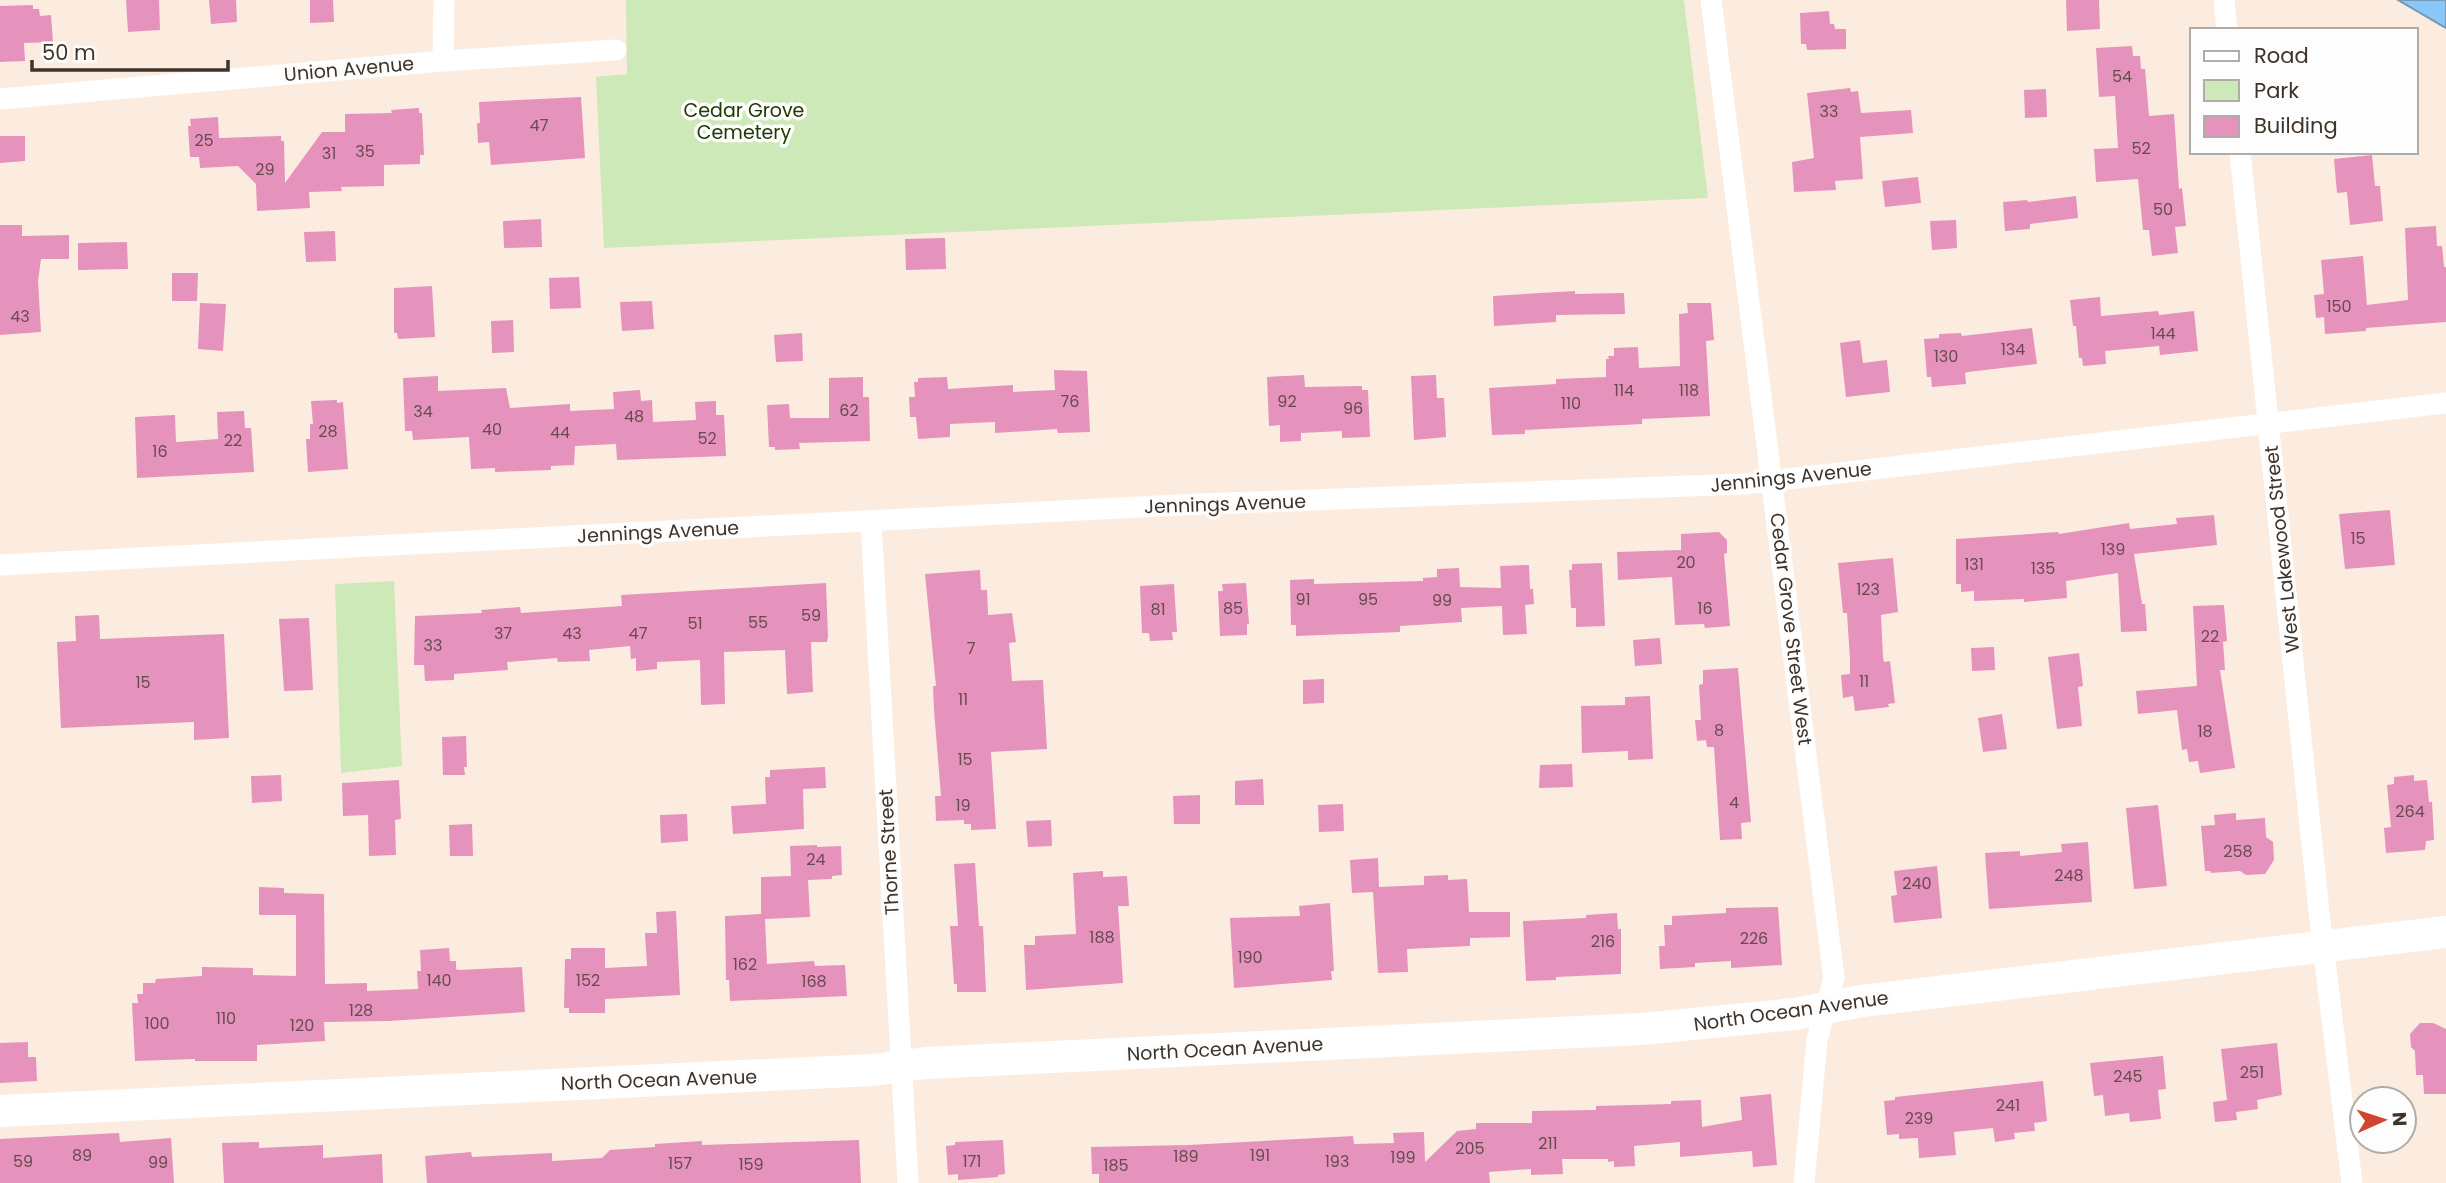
<svg xmlns="http://www.w3.org/2000/svg" width="2446" height="1183" viewBox="0 0 2446 1183" font-family="Poppins,sans-serif">
  <style>
    .green { fill: #cde9b7 }
    .water { fill: #8bc7f6; stroke: #749bb9; stroke-width: 2 }
    .building { fill: #e592bd }
    .lines { fill: none; stroke-linecap: round; stroke-linejoin: round }
    .street { stroke: #fff; stroke-width: 21 }
    .secondary { stroke: #fff; stroke-width: 32 }
    .labels { text-anchor: middle; dominant-baseline: central; stroke-width: 7; stroke-linejoin: round; paint-order: stroke }
    .number-label { font-size: 16px; fill: #674b4f }
    .street-label { font-size: 19px; fill: #3d332a; stroke: #fdfdfd }
    .park-label { font-size: 19px; fill: #213a00; stroke: #fdfdfd }
  </style>
  <rect width="100%" height="100%" fill="#fcecdf"/>
  <g class="green">
    <polygon points="626,0 1684,0 1708,198 604,248 596,77 627,74"/>
    <polygon points="394,581 402,766 341,773 335,584"/>
  </g>
  <polygon class="water" points="2398,0 2446,0 2446,28"/>
  <g class="building">
    <polygon points="126,0 159,0 160,30 128,32"/>
    <polygon points="209,0 236,0 237,22 211,24"/>
    <polygon points="310,0 333,0 334,22 310,23"/>
    <polygon points="2066,0 2099,0 2100,29 2067,31"/>
    <polygon points="33,5 33,9 39,9 40,16 51,15 53,42 24,43 25,61 0,62 0,6"/>
    <polygon points="1829,11 1830,24 1834,24 1835,29 1846,29 1846,49 1807,50 1806,44 1801,44 1800,13"/>
    <polygon points="2132,46 2133,56 2140,56 2141,69 2145,69 2149,116 2174,114 2179,189 2182,188 2186,226 2175,227 2178,253 2152,256 2149,230 2143,230 2138,179 2096,182 2094,149 2118,148 2115,96 2099,97 2096,48"/>
    <polygon points="1850,88 1851,92 1858,91 1861,113 1911,110 1913,133 1860,137 1863,179 1835,181 1836,190 1794,192 1792,162 1814,158 1807,93"/>
    <polygon points="2046,89 2047,117 2025,118 2024,90"/>
    <polygon points="581,97 585,158 491,165 489,142 478,143 477,123 480,123 479,102"/>
    <polygon points="419,108 419,113 422,113 424,155 420,155 420,164 384,165 384,186 341,187 342,191 309,192 310,208 257,211 256,184 238,166 200,168 199,157 190,157 188,126 191,126 190,119 218,117 219,138 281,136 281,141 284,141 285,183 322,132 345,132 345,114 392,113 391,110"/>
    <polygon points="0,136 25,136 25,161 0,163"/>
    <polygon points="2372,155 2375,186 2380,186 2383,221 2350,225 2347,192 2337,193 2334,159"/>
    <polygon points="1918,177 1921,203 1885,207 1882,181"/>
    <polygon points="2076,196 2078,218 2030,224 2030,229 2005,231 2003,202 2027,200 2028,202"/>
    <polygon points="541,219 542,247 504,248 503,221"/>
    <polygon points="1956,220 1957,248 1932,250 1930,221"/>
    <polygon points="0,225 22,225 22,236 69,235 69,259 41,259 38,281 41,332 0,335"/>
    <polygon points="2436,226 2437,246 2442,246 2444,267 2446,267 2446,322 2366,328 2366,331 2325,334 2324,317 2316,318 2314,295 2324,294 2321,260 2363,256 2367,305 2408,300 2405,228"/>
    <polygon points="335,231 336,261 306,262 304,232"/>
    <polygon points="945,238 946,269 906,270 905,239"/>
    <polygon points="127,242 128,269 78,270 78,243"/>
    <polygon points="172,273 198,273 197,301 172,301"/>
    <polygon points="579,277 581,308 550,309 549,278"/>
    <polygon points="432,286 435,337 398,339 397,333 394,333 394,288"/>
    <polygon points="1575,291 1575,294 1624,293 1625,314 1556,315 1556,322 1494,326 1493,296"/>
    <polygon points="2100,297 2101,316 2158,311 2159,315 2194,311 2198,351 2160,355 2159,346 2105,351 2106,364 2083,366 2082,358 2079,358 2076,326 2073,326 2070,300"/>
    <polygon points="652,301 654,329 622,331 620,302"/>
    <polygon points="200,303 226,304 223,351 198,349"/>
    <polygon points="1687,303 1711,303 1714,340 1706,341 1710,416 1642,419 1642,424 1525,430 1525,434 1492,435 1489,388 1556,384 1556,379 1606,377 1606,359 1609,359 1608,356 1614,356 1614,348 1638,347 1639,368 1680,366 1679,314 1688,313"/>
    <polygon points="513,320 514,352 492,353 491,321"/>
    <polygon points="2032,328 2037,364 1968,372 1965,373 1966,384 1932,387 1931,377 1927,377 1924,339 1939,338 1939,334 1961,333 1962,336"/>
    <polygon points="802,333 803,361 776,362 774,335"/>
    <polygon points="1860,340 1863,363 1887,360 1890,392 1846,397 1840,343"/>
    <polygon points="1054,370 1087,371 1090,432 1058,433 1057,429 995,433 995,422 950,424 950,437 918,439 916,417 910,417 909,397 915,397 914,382 918,382 918,378 947,377 948,389 1013,385 1013,392 1055,390"/>
    <polygon points="1304,375 1305,387 1362,386 1362,390 1368,390 1370,437 1342,438 1342,431 1301,433 1301,441 1280,442 1280,425 1269,426 1267,377"/>
    <polygon points="1436,375 1437,398 1444,398 1446,437 1414,440 1411,376"/>
    <polygon points="438,376 438,391 506,388 510,408 570,404 570,411 614,409 613,392 640,390 641,401 652,400 653,422 696,420 695,402 716,401 716,415 724,415 726,456 617,460 616,444 575,446 574,465 551,466 551,470 495,472 495,468 471,469 469,437 413,440 412,431 405,431 403,378"/>
    <polygon points="863,377 863,397 869,397 870,441 799,443 800,449 775,450 775,447 769,447 767,405 789,404 790,418 829,418 829,378"/>
    <polygon points="337,400 337,403 343,402 348,469 308,472 306,439 310,439 310,424 313,424 311,401"/>
    <polygon points="244,411 245,428 251,428 254,472 137,478 135,417 175,415 176,442 218,439 217,412"/>
    <polygon points="2390,510 2395,565 2345,569 2339,514"/>
    <polygon points="2214,515 2217,545 2134,554 2142,604 2145,604 2147,631 2121,632 2118,573 2066,581 2067,598 2024,602 2024,599 1974,601 1974,591 1961,592 1961,584 1956,584 1956,539 2058,532 2059,534 2129,523 2130,529 2177,524 2176,518"/>
    <polygon points="1719,532 1727,540 1727,553 1724,554 1730,626 1705,628 1704,624 1675,625 1672,577 1618,580 1617,552 1681,550 1681,534"/>
    <polygon points="1893,558 1898,612 1881,615 1883,657 1884,662 1890,661 1895,703 1888,704 1889,707 1855,711 1853,696 1843,698 1841,675 1850,674 1850,660 1847,613 1843,613 1838,563"/>
    <polygon points="1602,563 1605,626 1576,627 1576,608 1571,608 1569,570 1572,570 1572,564"/>
    <polygon points="1529,565 1530,589 1533,589 1534,604 1525,605 1527,634 1503,635 1502,606 1461,608 1462,622 1400,626 1400,632 1296,636 1296,625 1291,625 1290,580 1314,579 1314,584 1423,581 1423,578 1437,577 1437,569 1459,568 1460,587 1501,588 1500,566"/>
    <polygon points="980,570 981,590 987,590 988,615 1012,613 1016,642 1009,643 1012,681 1043,680 1047,749 991,752 996,829 971,830 971,824 964,824 964,820 936,821 935,796 941,796 934,710 933,686 936,686 925,574"/>
    <polygon points="826,583 828,636 827,642 811,642 813,692 787,694 785,650 724,652 725,704 701,705 700,660 657,662 657,669 636,671 636,658 631,659 630,646 589,650 590,661 558,662 557,658 507,662 508,670 454,674 454,680 425,681 424,665 414,665 415,616 482,613 481,610 520,607 521,613 622,606 621,595"/>
    <polygon points="1246,583 1249,624 1247,624 1247,635 1220,636 1218,591 1223,591 1222,584"/>
    <polygon points="1174,584 1177,632 1172,632 1173,640 1150,641 1149,633 1142,633 1140,586"/>
    <polygon points="2224,605 2227,641 2223,642 2225,670 2220,670 2235,768 2200,773 2198,761 2189,762 2187,749 2182,750 2177,710 2138,714 2136,691 2197,686 2193,606"/>
    <polygon points="99,615 100,639 224,634 229,738 194,740 194,722 61,728 57,642 76,641 75,616"/>
    <polygon points="309,618 313,690 284,691 279,619"/>
    <polygon points="1660,638 1662,664 1635,666 1633,640"/>
    <polygon points="1994,647 1995,670 1972,671 1971,648"/>
    <polygon points="2079,653 2083,686 2078,687 2082,726 2057,729 2048,657"/>
    <polygon points="1738,668 1751,822 1741,823 1742,839 1720,840 1714,747 1707,747 1706,740 1697,741 1695,720 1701,720 1699,685 1703,684 1703,670"/>
    <polygon points="1324,679 1324,703 1303,704 1303,680"/>
    <polygon points="1650,696 1653,759 1628,760 1628,751 1582,753 1581,706 1625,705 1625,697"/>
    <polygon points="2002,714 2007,749 1983,752 1978,718"/>
    <polygon points="466,736 467,767 464,767 465,775 443,775 442,737"/>
    <polygon points="1572,764 1573,787 1539,788 1540,765"/>
    <polygon points="825,767 826,788 803,789 804,829 733,834 731,806 766,804 765,777 770,777 770,770"/>
    <polygon points="281,775 282,801 252,803 251,776"/>
    <polygon points="2414,775 2414,781 2427,780 2429,802 2432,802 2434,840 2426,841 2425,850 2386,853 2384,828 2391,827 2387,785 2394,784 2394,777"/>
    <polygon points="1263,779 1264,805 1235,805 1235,781"/>
    <polygon points="399,780 401,819 395,820 396,855 369,856 368,815 343,816 342,783"/>
    <polygon points="1200,795 1200,824 1174,824 1173,796"/>
    <polygon points="1343,804 1344,831 1319,832 1318,805"/>
    <polygon points="2158,805 2167,886 2134,889 2126,808"/>
    <polygon points="2236,813 2236,820 2265,818 2266,837 2273,842 2274,860 2265,874 2246,875 2240,871 2211,873 2210,871 2205,871 2201,826 2215,825 2214,815"/>
    <polygon points="687,814 688,841 661,843 660,815"/>
    <polygon points="1051,820 1052,846 1028,847 1026,821"/>
    <polygon points="472,824 473,856 450,856 449,825"/>
    <polygon points="2088,842 2092,902 1989,909 1985,853 2020,851 2020,856 2062,852 2061,844"/>
    <polygon points="817,845 817,847 841,846 842,875 832,876 832,879 808,880 810,917 765,919 767,964 814,961 815,966 845,965 847,996 730,1001 729,980 726,980 725,916 761,914 761,877 791,876 790,846"/>
    <polygon points="1378,858 1379,887 1424,885 1424,876 1448,875 1448,880 1467,879 1469,912 1510,912 1510,937 1470,938 1470,946 1407,949 1408,972 1378,973 1373,892 1352,893 1350,860"/>
    <polygon points="975,863 979,926 983,926 986,992 957,992 957,984 954,984 950,926 958,926 954,864"/>
    <polygon points="1937,866 1942,918 1894,923 1891,896 1897,895 1894,871"/>
    <polygon points="1103,871 1103,877 1127,876 1129,906 1118,906 1123,983 1026,990 1024,945 1035,945 1035,936 1076,934 1073,873"/>
    <polygon points="259,887 284,888 284,893 324,894 325,984 367,983 367,991 418,989 417,971 421,971 420,950 449,948 450,961 456,961 456,969 459,970 522,967 525,1012 389,1021 324,1022 325,1041 257,1045 257,1061 195,1061 195,1059 135,1061 132,1003 138,1003 137,994 143,994 143,983 155,983 156,979 202,976 202,967 253,968 253,975 296,976 296,915 259,915"/>
    <polygon points="1330,903 1334,971 1331,971 1332,980 1234,988 1230,918 1300,916 1299,906"/>
    <polygon points="1778,907 1782,965 1731,968 1731,961 1695,963 1695,967 1660,969 1659,946 1665,946 1664,925 1672,925 1672,916 1726,913 1726,908"/>
    <polygon points="676,911 680,995 605,999 605,1013 569,1013 569,1008 564,1008 565,959 571,959 571,948 605,948 605,968 647,966 645,933 657,933 656,912"/>
    <polygon points="1617,913 1618,929 1621,929 1621,974 1556,977 1556,980 1526,981 1523,921 1586,918 1586,915"/>
    <polygon points="2420,1023 2433,1023 2446,1029 2446,1094 2424,1094 2423,1075 2416,1075 2415,1051 2411,1047 2410,1034"/>
    <polygon points="28,1042 28,1057 36,1057 37,1081 0,1083 0,1043"/>
    <polygon points="2277,1043 2282,1095 2257,1100 2258,1109 2236,1112 2237,1120 2215,1122 2213,1102 2227,1100 2221,1049"/>
    <polygon points="2163,1056 2166,1089 2158,1090 2161,1119 2130,1122 2129,1113 2105,1116 2103,1095 2094,1096 2090,1063"/>
    <polygon points="2043,1081 2047,1121 2034,1123 2035,1131 2014,1133 2015,1139 1995,1142 1993,1128 1954,1132 1956,1155 1919,1158 1918,1138 1899,1139 1899,1134 1887,1135 1884,1101 1895,1100 1895,1097"/>
    <polygon points="1771,1094 1777,1165 1753,1167 1752,1151 1680,1157 1680,1142 1634,1146 1635,1166 1614,1167 1614,1161 1608,1162 1608,1159 1562,1159 1563,1174 1531,1175 1531,1169 1489,1172 1490,1183 1099,1183 1099,1174 1092,1174 1091,1147 1189,1145 1353,1136 1354,1144 1394,1143 1393,1133 1424,1132 1425,1162 1457,1131 1476,1129 1476,1123 1532,1123 1532,1111 1596,1110 1596,1106 1671,1104 1671,1101 1701,1100 1702,1127 1742,1120 1740,1097"/>
    <polygon points="119,1133 120,1142 171,1138 174,1183 0,1183 0,1139"/>
    <polygon points="859,1140 861,1183 427,1183 425,1156 471,1152 472,1157 552,1153 552,1161 602,1158 610,1150 655,1147 655,1144 702,1141 702,1145"/>
    <polygon points="1003,1140 1005,1174 998,1175 998,1177 958,1180 958,1174 948,1175 946,1146 955,1145 955,1142"/>
    <polygon points="259,1142 259,1148 323,1145 323,1158 382,1154 383,1183 224,1183 222,1143"/>
  </g>
  <g class="lines">
    <g class="street">
      <polyline points="1711,0 1834,978 1817,1040 1804,1183"/>
      <polyline points="2224,0 2227,30"/>
      <polyline points="443,61 444,0"/>
      <polyline points="0,99 443,61 616,50"/>
      <polyline points="2240,152 2319,912 2352,1183"/>
      <polyline points="871,522 908,1183"/>
      <polyline points="0,565 1199,504 1744,484 2446,403"/>
    </g>
    <polyline class="secondary" points="0,1111 873,1070 926,1063 1642,1029 1795,1014 1862,1001 2446,932"/>
  </g>
  <g class="labels">
    <g class="number-label">
      <text x="2122" y="76">54</text>
      <text x="1829" y="111">33</text>
      <text x="539" y="125">47</text>
      <text x="204" y="140">25</text>
      <text x="2141" y="148">52</text>
      <text x="365" y="151">35</text>
      <text x="329" y="153">31</text>
      <text x="265" y="169">29</text>
      <text x="2163" y="209">50</text>
      <text x="2339" y="306">150</text>
      <text x="20" y="316">43</text>
      <text x="2163" y="333">144</text>
      <text x="2013" y="349">134</text>
      <text x="1946" y="356">130</text>
      <text x="1624" y="390">114</text>
      <text x="1689" y="390">118</text>
      <text x="1070" y="401">76</text>
      <text x="1287" y="401">92</text>
      <text x="1571" y="403">110</text>
      <text x="1353" y="408">96</text>
      <text x="849" y="410">62</text>
      <text x="423" y="411">34</text>
      <text x="634" y="416">48</text>
      <text x="492" y="429">40</text>
      <text x="328" y="431">28</text>
      <text x="560" y="432">44</text>
      <text x="707" y="438">52</text>
      <text x="233" y="440">22</text>
      <text x="160" y="451">16</text>
      <text x="2358" y="538">15</text>
      <text x="2113" y="549">139</text>
      <text x="1686" y="562">20</text>
      <text x="1974" y="564">131</text>
      <text x="2043" y="568">135</text>
      <text x="1868" y="589">123</text>
      <text x="1303" y="599">91</text>
      <text x="1368" y="599">95</text>
      <text x="1442" y="600">99</text>
      <text x="1233" y="608">85</text>
      <text x="1705" y="608">16</text>
      <text x="1158" y="609">81</text>
      <text x="811" y="615">59</text>
      <text x="758" y="622">55</text>
      <text x="695" y="623">51</text>
      <text x="503" y="633">37</text>
      <text x="572" y="633">43</text>
      <text x="638" y="633">47</text>
      <text x="2210" y="636">22</text>
      <text x="433" y="645">33</text>
      <text x="971" y="648">7</text>
      <text x="1864" y="681">11</text>
      <text x="143" y="682">15</text>
      <text x="963" y="699">11</text>
      <text x="1719" y="730">8</text>
      <text x="2205" y="731">18</text>
      <text x="965" y="759">15</text>
      <text x="1734" y="802">4</text>
      <text x="963" y="805">19</text>
      <text x="2410" y="811">264</text>
      <text x="2238" y="851">258</text>
      <text x="816" y="859">24</text>
      <text x="2069" y="875">248</text>
      <text x="1917" y="883">240</text>
      <text x="1102" y="937">188</text>
      <text x="1754" y="938">226</text>
      <text x="1603" y="941">216</text>
      <text x="1250" y="957">190</text>
      <text x="745" y="964">162</text>
      <text x="439" y="980">140</text>
      <text x="588" y="980">152</text>
      <text x="814" y="981">168</text>
      <text x="361" y="1010">128</text>
      <text x="226" y="1018">110</text>
      <text x="157" y="1023">100</text>
      <text x="302" y="1025">120</text>
      <text x="2252" y="1072">251</text>
      <text x="2128" y="1076">245</text>
      <text x="2008" y="1105">241</text>
      <text x="1919" y="1118">239</text>
      <text x="1548" y="1143">211</text>
      <text x="1470" y="1148">205</text>
      <text x="82" y="1155">89</text>
      <text x="1260" y="1155">191</text>
      <text x="1186" y="1156">189</text>
      <text x="1403" y="1157">199</text>
      <text x="23" y="1161">59</text>
      <text x="972" y="1161">171</text>
      <text x="1337" y="1161">193</text>
      <text x="158" y="1162">99</text>
      <text x="680" y="1163">157</text>
      <text x="751" y="1164">159</text>
      <text x="1116" y="1165">185</text>
    </g>
    <g class="street-label">
      <text transform="translate(349 69) rotate(-5)">Union Avenue</text>
      <text transform="translate(1791 477) rotate(-6)">Jennings Avenue</text>
      <text transform="translate(1225 504) rotate(-2)">Jennings Avenue</text>
      <text transform="translate(658 532) rotate(-3)">Jennings Avenue</text>
      <text transform="translate(2282 549) rotate(-96)">West Lakewood Street</text>
      <text transform="translate(1791 629) rotate(83)">Cedar Grove Street West</text>
      <text transform="translate(889 852) rotate(-93)">Thorne Street</text>
      <text transform="translate(1791 1011) rotate(-8)">North Ocean Avenue</text>
      <text transform="translate(1225 1049) rotate(-3)">North Ocean Avenue</text>
      <text transform="translate(659 1080) rotate(-2)">North Ocean Avenue</text>
    </g>
    <g class="park-label">
      <text x="744" y="110">Cedar Grove<tspan x="744" dy="22">Cemetery</tspan></text>
    </g>
  </g>
  <rect x="2190" y="28" width="228" height="126" fill="#fdfdfd" stroke="#b0aca9" stroke-width="2"/>
  <rect x="2204" y="51" width="35" height="10" fill="#ffffff" stroke="#b0aca9" stroke-width="2"/>
  <text x="2254" y="63" font-size="21" fill="#3d332a">Road</text>
  <rect x="2204" y="80" width="35" height="21" fill="#cde9b7" stroke="#b0aca9" stroke-width="2"/>
  <text x="2254" y="98" font-size="21" fill="#3d332a">Park</text>
  <rect x="2204" y="116" width="35" height="21" fill="#e592bd" stroke="#b0aca9" stroke-width="2"/>
  <text x="2254" y="133" font-size="21" fill="#3d332a">Building</text>
  <g transform="translate(2383 1120) rotate(87)"><circle r="33" fill="#fdfdfd" stroke="#b0aca9" stroke-width="2"/>
  <path d="M0-5L12 26L0 18L-12 26Z" fill="#d24631"/>
  <text y="-10" font-size="19" font-weight="bold" text-anchor="middle" fill="#3d332a">N</text>
  </g>
  <path d="M32 60v10h196v-10" fill="none" stroke="#3d332a" stroke-width="3.5"/>
  <text x="42" y="60" font-size="21" fill="#3d332a" stroke="#fdfdfd" stroke-width="5" paint-order="stroke">50 m</text>
</svg>
